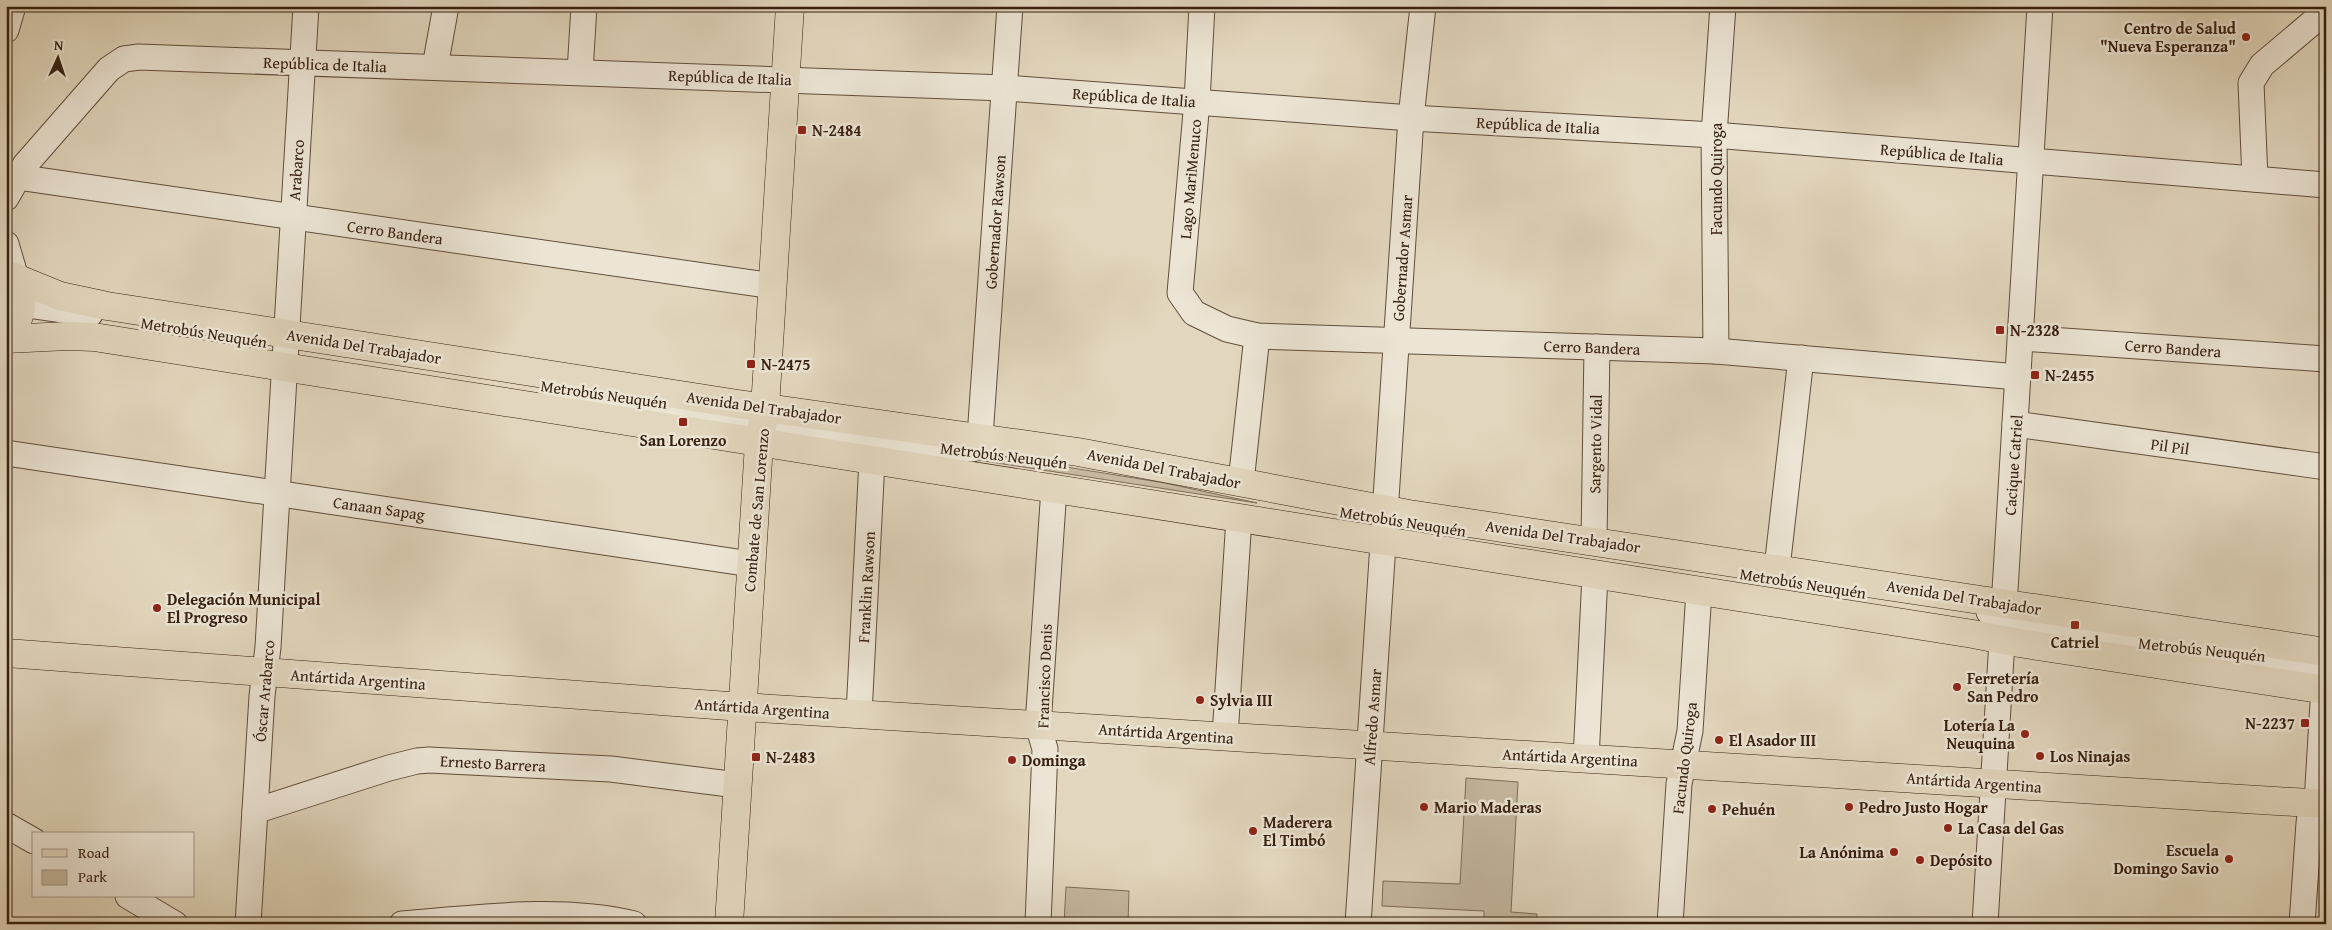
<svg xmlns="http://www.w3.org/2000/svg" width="2332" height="930" viewBox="0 0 2332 930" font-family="'Gentium Book Plus',serif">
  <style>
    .green { fill: #c5b8a0; stroke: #7e6c58 }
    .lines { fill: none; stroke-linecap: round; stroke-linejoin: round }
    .minor-casing { stroke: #614e3b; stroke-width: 27 }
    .major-casing { stroke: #36200f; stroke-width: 29 }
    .minor { stroke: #ece5d5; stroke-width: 25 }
    .major { stroke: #e2d7be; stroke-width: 28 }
    .poi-dot { fill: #8f2418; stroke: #ece5d5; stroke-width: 2 }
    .labels { text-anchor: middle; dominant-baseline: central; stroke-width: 5; stroke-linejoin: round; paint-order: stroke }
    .poi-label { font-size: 16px; font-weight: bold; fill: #36200f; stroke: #ece5d5; text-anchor: start }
    .street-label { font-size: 16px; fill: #36200f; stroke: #ece5d5 }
  </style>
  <rect width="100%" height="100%" fill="#e2d7be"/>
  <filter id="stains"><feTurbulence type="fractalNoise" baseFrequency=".004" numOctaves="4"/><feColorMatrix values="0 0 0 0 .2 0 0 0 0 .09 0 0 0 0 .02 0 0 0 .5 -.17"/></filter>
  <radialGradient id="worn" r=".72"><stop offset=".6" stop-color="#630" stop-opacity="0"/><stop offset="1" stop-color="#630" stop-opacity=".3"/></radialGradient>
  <g class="green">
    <polygon points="906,449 1005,457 1165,483 1257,503"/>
    <polygon points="1466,778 1518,782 1511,912 1537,914 1536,924 1484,924 1484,911 1382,906 1383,881 1460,884"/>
    <polygon points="1066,887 1129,891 1128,924 1064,924"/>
  </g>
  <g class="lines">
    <defs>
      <g id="minor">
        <polyline points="1202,6 1197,101 1180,293 1194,313 1227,329 1257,336 1716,351 2018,377"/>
        <polyline points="6,30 13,6"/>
        <polyline points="435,67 446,6"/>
        <polyline points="580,72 584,6"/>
        <polyline points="17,177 773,286"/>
        <polyline points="2255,179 2251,83 2262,65 2326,11"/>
        <polyline points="6,198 25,165 109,69 124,59 139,57 1005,88 1411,118 1714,135 2326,185"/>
        <polyline points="6,244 16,278"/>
        <polyline points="6,302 90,314"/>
        <polyline points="2021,338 2326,359"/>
        <polyline points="1716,351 1714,135 1723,6"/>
        <polyline points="557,398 621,405 782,432"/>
        <polyline points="784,423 907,443 972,449"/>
        <polyline points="2015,424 2326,467"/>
        <polyline points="980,437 1010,6"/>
        <polyline points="6,453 751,564"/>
        <polyline points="1241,482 1257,336"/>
        <polyline points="1594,541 1597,347"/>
        <polyline points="1777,568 1801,358"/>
        <polyline points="1989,612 2011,616 2050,629 2143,643 2220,648"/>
        <polyline points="2200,655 2326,674"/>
        <polyline points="859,714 872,460"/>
        <polyline points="1225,736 1239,518"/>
        <polyline points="1586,759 1595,575"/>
        <polyline points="255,811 389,768 417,761 429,760 611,769 737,785"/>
        <polyline points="6,825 34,841"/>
        <polyline points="128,896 175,924"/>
        <polyline points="248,924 262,696 268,647 306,6"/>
        <path d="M402 924C477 918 560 906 634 924"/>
        <polyline points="1038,924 1045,749 1038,725 1054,488"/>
        <polyline points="1358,924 1411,118 1423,6"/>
        <polyline points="1670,924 1679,784 1690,731 1699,591"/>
        <polyline points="1985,924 2040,6"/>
        <polyline points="2302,924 2309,823 2310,815 2317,803 2325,669"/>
      </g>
      <g id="major">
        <polyline points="6,274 60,296 107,306 738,404 1078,452 1409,514 2326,652"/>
        <path d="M6 334C24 320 24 298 16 278"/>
        <polyline points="6,339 67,336 94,337 1973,634 2019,643 2326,690"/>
        <polyline points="6,653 742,707 2326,804"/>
        <polyline points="729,924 759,444 765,408 790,6"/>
      </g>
    </defs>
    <use href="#minor" class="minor-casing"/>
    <use href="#major" class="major-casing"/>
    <use href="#minor" class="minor"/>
    <use href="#major" class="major"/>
  </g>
  <g class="poi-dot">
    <circle cx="2246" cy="37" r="5"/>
    <rect x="797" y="125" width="10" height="10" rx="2.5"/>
    <rect x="1995" y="325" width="10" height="10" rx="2.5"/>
    <rect x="746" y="359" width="10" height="10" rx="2.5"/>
    <rect x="2030" y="370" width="10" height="10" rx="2.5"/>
    <rect x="678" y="417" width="10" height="10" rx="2.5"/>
    <circle cx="157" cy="608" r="5"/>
    <rect x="2070" y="620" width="10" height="10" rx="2.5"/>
    <circle cx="1957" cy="687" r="5"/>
    <circle cx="1200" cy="700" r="5"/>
    <rect x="2300" y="718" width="10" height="10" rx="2.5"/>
    <circle cx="2025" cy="734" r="5"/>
    <circle cx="1719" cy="740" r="5"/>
    <circle cx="2040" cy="756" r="5"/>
    <rect x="751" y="752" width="10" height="10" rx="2.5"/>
    <circle cx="1012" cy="760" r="5"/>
    <circle cx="1424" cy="807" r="5"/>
    <circle cx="1849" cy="807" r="5"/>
    <circle cx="1712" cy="809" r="5"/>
    <circle cx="1948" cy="828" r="5"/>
    <circle cx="1253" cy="831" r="5"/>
    <circle cx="1894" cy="852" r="5"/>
    <circle cx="2229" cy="859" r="5"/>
    <circle cx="1920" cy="860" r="5"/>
  </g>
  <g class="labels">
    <g class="poi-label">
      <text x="2236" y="28" text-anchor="end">Centro de Salud<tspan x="2236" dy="18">"Nueva Esperanza"</tspan></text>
      <text x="812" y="130">N-2484</text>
      <text x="2010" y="330">N-2328</text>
      <text x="761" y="364">N-2475</text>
      <text x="2045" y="375">N-2455</text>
      <text x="683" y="440" text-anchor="middle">San Lorenzo</text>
      <text x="167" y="599">Delegación Municipal<tspan x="167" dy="18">El Progreso</tspan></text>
      <text x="2075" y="642" text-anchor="middle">Catriel</text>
      <text x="1967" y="678">Ferretería<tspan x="1967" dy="18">San Pedro</tspan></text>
      <text x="1210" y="700">Sylvia III</text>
      <text x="2295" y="723" text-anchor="end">N-2237</text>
      <text x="2015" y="725" text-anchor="end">Lotería La<tspan x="2015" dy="18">Neuquina</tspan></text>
      <text x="1729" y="740">El Asador III</text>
      <text x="2050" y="756">Los Ninajas</text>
      <text x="766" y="757">N-2483</text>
      <text x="1022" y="760">Dominga</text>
      <text x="1434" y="807">Mario Maderas</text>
      <text x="1859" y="807">Pedro Justo Hogar</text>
      <text x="1722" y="809">Pehuén</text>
      <text x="1263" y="822">Maderera<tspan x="1263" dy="18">El Timbó</tspan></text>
      <text x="1958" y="828">La Casa del Gas</text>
      <text x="2219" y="850" text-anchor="end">Escuela<tspan x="2219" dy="18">Domingo Savio</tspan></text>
      <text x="1884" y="852" text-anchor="end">La Anónima</text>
      <text x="1930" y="860">Depósito</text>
    </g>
    <g class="street-label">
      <text transform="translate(325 64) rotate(2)">República de Italia</text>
      <text transform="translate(730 77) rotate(2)">República de Italia</text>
      <text transform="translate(1134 97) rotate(4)">República de Italia</text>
      <text transform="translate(1538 125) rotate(3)">República de Italia</text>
      <text transform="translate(1942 154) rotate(5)">República de Italia</text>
      <text transform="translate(296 170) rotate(-86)">Arabarco</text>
      <text transform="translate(1190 179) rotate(-85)">Lago MariMenuco</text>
      <text transform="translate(1716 179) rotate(-90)">Facundo Quiroga</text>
      <text transform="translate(995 222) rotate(-86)">Gobernador Rawson</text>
      <text transform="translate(395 232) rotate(8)">Cerro Bandera</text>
      <text transform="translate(1402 258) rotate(-86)">Gobernador Asmar</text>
      <text transform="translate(204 332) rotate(9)">Metrobús Neuquén</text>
      <text transform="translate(364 346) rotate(9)">Avenida Del Trabajador</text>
      <text transform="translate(1592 347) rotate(2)">Cerro Bandera</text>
      <text transform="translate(2173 348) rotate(4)">Cerro Bandera</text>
      <text transform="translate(604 394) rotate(8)">Metrobús Neuquén</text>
      <text transform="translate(764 407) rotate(8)">Avenida Del Trabajador</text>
      <text transform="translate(1595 444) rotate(-89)">Sargento Vidal</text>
      <text transform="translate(2170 446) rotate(8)">Pil Pil</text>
      <text transform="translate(1004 455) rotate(7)">Metrobús Neuquén</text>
      <text transform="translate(2013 465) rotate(-86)">Cacique Catriel</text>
      <text transform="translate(1164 468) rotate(11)">Avenida Del Trabajador</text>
      <text transform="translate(379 508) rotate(8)">Canaan Sapag</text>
      <text transform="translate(756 510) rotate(-85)">Combate de San Lorenzo</text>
      <text transform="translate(1403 521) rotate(9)">Metrobús Neuquén</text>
      <text transform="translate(1563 536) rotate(8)">Avenida Del Trabajador</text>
      <text transform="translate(1803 583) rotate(9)">Metrobús Neuquén</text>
      <text transform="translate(866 587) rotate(-87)">Franklin Rawson</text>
      <text transform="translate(1964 597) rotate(9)">Avenida Del Trabajador</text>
      <text transform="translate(2202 649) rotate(6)">Metrobús Neuquén</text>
      <text transform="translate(1044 676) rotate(-88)">Francisco Denis</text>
      <text transform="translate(358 679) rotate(4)">Antártida Argentina</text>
      <text transform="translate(264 691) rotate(-85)">Óscar Arabarco</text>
      <text transform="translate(762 708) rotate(4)">Antártida Argentina</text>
      <text transform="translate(1372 717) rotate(-86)">Alfredo Asmar</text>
      <text transform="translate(1166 733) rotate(4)">Antártida Argentina</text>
      <text transform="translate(1570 757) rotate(3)">Antártida Argentina</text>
      <text transform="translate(1684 758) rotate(-83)">Facundo Quiroga</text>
      <text transform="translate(493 763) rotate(3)">Ernesto Barrera</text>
      <text transform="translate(1974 782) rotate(4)">Antártida Argentina</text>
    </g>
  </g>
  <rect width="2332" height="930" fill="none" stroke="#e2d7be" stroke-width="25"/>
  <rect x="8" y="8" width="2317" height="915" fill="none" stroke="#36200f" stroke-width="2.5"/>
  <rect x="12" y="12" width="2307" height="905" fill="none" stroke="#36200f"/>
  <rect x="32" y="832" width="162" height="65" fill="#ece5d5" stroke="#a39686"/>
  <rect x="42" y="849" width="25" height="8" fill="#e2d7be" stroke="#a39686"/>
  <text x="78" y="858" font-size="15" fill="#36200f">Road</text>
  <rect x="42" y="870" width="25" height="15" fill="#c5b8a0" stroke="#a39686"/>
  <text x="78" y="882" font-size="15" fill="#36200f">Park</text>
  <g transform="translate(58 58) rotate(3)" stroke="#ece5d5" stroke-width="4" paint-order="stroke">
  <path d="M0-4L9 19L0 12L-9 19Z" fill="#36200f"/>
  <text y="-8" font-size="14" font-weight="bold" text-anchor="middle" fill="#36200f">N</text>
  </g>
  <rect width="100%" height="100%" filter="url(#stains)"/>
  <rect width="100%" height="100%" fill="url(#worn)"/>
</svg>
